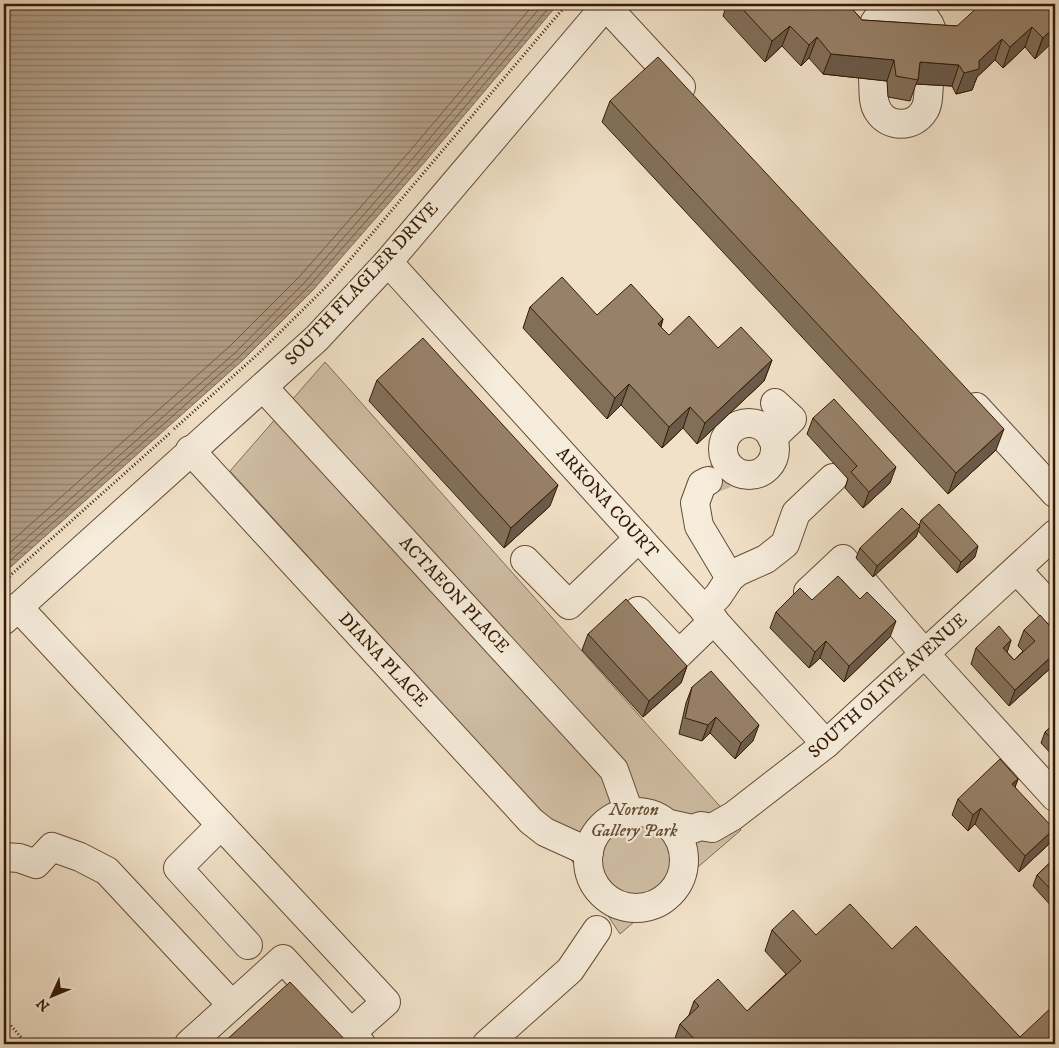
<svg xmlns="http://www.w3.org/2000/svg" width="1059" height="1048" viewBox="0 0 1059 1048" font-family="'IM FELL DW Pica',serif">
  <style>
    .park { fill: #d1bfa6; stroke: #836c54 }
    .water { fill: url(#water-rules); stroke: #7f6951 }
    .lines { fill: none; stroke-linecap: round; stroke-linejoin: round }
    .shore { stroke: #735c44; stroke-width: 1 }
    .minor-tunnel { stroke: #cbb9a0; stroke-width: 28; stroke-dasharray: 28 14; stroke-linecap: butt }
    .minor-casing { stroke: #644c34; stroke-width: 30 }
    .path { stroke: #351a02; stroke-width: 3; stroke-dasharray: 1 2.5; stroke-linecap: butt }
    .minor { stroke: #f6ecdb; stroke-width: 28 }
    .wall { fill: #826f5a; stroke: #351a02 }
    .shaded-wall { fill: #6a5a4a; stroke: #351a02 }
    .building { fill: #978169; stroke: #351a02 }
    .labels { text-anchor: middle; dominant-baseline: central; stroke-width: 4.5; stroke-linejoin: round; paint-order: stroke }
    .street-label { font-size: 18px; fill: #351a02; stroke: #f6ecdb }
    .park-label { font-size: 18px; font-style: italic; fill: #644c33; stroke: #f6ecdb }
  </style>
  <defs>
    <pattern id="water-rules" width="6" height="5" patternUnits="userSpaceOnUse" patternTransform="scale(1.25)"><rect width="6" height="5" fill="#b19d85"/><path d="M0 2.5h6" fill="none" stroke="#917f6b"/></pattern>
  </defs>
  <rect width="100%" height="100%" fill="#f1e1c8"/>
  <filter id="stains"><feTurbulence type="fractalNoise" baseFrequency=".004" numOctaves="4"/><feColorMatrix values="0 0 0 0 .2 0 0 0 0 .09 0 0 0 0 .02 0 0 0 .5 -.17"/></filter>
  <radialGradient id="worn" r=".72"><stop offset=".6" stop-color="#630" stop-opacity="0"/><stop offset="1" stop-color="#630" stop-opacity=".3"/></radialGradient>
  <polygon class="park" points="325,362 741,830 620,934 536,806 230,471"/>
  <polygon class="water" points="4,4 558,4 423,164 313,290 243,360 4,573"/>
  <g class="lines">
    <g class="shore">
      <polyline points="4,548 230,346 299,277 409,152 534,4"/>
      <polyline points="4,558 236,352 305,282 414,157 543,4"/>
      <polyline points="4,566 240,356 309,286 419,161 552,4"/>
    </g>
    <polyline class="minor-tunnel" points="708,481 726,474"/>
    <defs>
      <g id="minor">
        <polyline points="606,6 681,87"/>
        <path d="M872 42C872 37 871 31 873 26 882 0 937 0 933 46"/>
        <path d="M873 79C874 89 872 102 878 111 888 128 914 128 924 111 929 104 928 93 929 84"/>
        <polyline points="388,262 826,744"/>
        <polyline points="263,387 614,770 629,812"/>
        <polyline points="976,407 1055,493"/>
        <circle cx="749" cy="449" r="26"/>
        <polyline points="772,438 792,419 775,403"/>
        <polyline points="190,450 531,821 545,832 589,852"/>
        <polyline points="708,481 702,484 695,503 699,526 730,578"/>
        <polyline points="525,560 569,605 639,538"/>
        <polyline points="1017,570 1055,611"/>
        <polyline points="808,592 843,559 925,654 1055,797"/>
        <polyline points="18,607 386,1002 351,1033"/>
        <polyline points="704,610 718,596 730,578 737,572 766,559 785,544 796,513 833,478"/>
        <polyline points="638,611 679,654 714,620"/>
        <polyline points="4,620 317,338 388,262 607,4"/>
        <circle cx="636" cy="860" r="48"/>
        <polyline points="665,823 692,829 701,826 712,828 733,816 826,744 1055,534"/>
        <polyline points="221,825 178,868 248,945"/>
        <polyline points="4,857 19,858 36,864 52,847 80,857 107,871 232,1005"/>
        <polyline points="189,1044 283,959 361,1044"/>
        <polyline points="487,1044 570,970 597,930"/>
      </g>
    </defs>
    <use href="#minor" class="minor-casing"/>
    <g class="path">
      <polyline points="174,429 258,354 331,282 567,4"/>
      <polyline points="4,581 170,433"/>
      <polyline points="4,1018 27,1044"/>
    </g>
    <use href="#minor" class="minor"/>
  </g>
  <g class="wall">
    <polygon points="727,4 848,4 862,20 957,26 1055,4 1035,59 1025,47 1003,68 995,60 977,77 972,90 956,94 952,86 916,84 910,101 888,97 887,81 823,74 809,58 801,66 782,46 765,62 723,16"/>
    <polygon points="610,101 996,450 948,494 602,122"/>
    <polygon points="530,307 597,315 663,319 661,327 669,335 718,348 772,360 764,381 697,444 683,428 662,448 621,405 607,419 523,328"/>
    <polygon points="377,380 550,506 504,548 369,401"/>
    <polygon points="813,418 890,483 863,508 845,488 848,479 807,434"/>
    <polygon points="921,520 975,557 957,573 918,531 916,537 873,577 856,558 860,548 919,526"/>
    <polygon points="812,600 890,637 844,682 820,658 809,668 770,628 776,612"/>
    <polygon points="1024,630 1055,632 1055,664 1009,706 971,664 976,648 1011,640 1007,652 1014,660 1023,651 1018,646"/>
    <polygon points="588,634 687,666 681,683 643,717 582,650"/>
    <polygon points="692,687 753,741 735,759 710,733 702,741 679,734 686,703"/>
    <polygon points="1055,723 1055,758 1041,743 1045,732"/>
    <polygon points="1018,779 1015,787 1048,845 1019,872 975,824 968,831 952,815 958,799"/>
    <polygon points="1055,858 1055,908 1054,909 1033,886 1037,875"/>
    <polygon points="772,930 816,935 892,949 1020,1037 1055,1044 673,1044 680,1024 689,1015 694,1001 747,1011 786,974 765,951"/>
  </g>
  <g class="shaded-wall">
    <polygon points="790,26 782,46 765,62 772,41"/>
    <polygon points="1055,26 1055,40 1035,59 1043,38"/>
    <polygon points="1032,27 1025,47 1003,68 1010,47"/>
    <polygon points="817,37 809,58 801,66 809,45"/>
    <polygon points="1002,39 995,60 977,77 972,90 956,94 964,73 979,61"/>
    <polygon points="831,54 894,60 887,81 823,74"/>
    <polygon points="920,62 959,65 952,86 916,84 918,80"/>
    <polygon points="663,319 656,340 658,324"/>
    <polygon points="772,360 764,381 697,444 705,423"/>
    <polygon points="629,384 621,405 607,419 615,398"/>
    <polygon points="690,407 683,428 662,448 669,427"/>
    <polygon points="1004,429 996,450 948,494 956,473"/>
    <polygon points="896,467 890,483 863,508 869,492"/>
    <polygon points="558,485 550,506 504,548 511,528"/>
    <polygon points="920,526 916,537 873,577 877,566"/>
    <polygon points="978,546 975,557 957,573 961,562"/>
    <polygon points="896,621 890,637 844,682 849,666"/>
    <polygon points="1011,640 1006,656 1003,648"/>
    <polygon points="826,641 820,658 809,668 815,652"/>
    <polygon points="1055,653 1055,664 1009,706 1015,690"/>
    <polygon points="687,666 681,683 643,717 649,701"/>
    <polygon points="716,717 710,733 702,741 708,725"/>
    <polygon points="759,725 753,741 735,759 741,743"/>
    <polygon points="1018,779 1012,795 1012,784"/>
    <polygon points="981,808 975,824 968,831 973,815"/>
    <polygon points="1054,829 1048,845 1019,872 1025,856"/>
  </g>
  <g class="building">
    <polygon points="738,4 848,4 862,20 957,26 981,4 1055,4 1055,26 1043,38 1032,27 1010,47 1002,39 979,61 979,69 964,73 959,65 920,62 918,80 896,76 894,60 831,54 817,37 809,45 790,26 772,41"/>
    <polygon points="658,57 1004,429 956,473 610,101"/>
    <polygon points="562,277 597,315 631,284 663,319 658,324 669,335 689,316 718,348 741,327 772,360 705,423 690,407 669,427 629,384 615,398 530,307"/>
    <polygon points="423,338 558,485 511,528 377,380"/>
    <polygon points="834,399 896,467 869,492 851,472 857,466 813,418"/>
    <polygon points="939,504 978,546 961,562 921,520"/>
    <polygon points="902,508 920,526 877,566 860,548"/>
    <polygon points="838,576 860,599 867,592 896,621 849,666 826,641 815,652 776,612 800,588 812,600"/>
    <polygon points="626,599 687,666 649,701 588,634"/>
    <polygon points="1040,615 1055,632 1055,653 1015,690 976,648 999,626 1011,640 1003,648 1014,660 1035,641 1024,630"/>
    <polygon points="711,671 759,725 741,743 716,717 708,725 685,718 692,687"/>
    <polygon points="1055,723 1055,743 1045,732"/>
    <polygon points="1000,759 1018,779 1012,784 1054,829 1025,856 981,808 973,815 958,799"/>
    <polygon points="1055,858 1055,894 1037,875"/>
    <polygon points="850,904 892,949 916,926 1020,1037 1055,1004 1055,1044 699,1044 680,1024 699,1006 694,1001 718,979 747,1011 801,961 772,930 793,910 816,935"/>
    <polygon points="290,982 349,1044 222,1044"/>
  </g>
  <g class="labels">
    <g class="street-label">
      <text transform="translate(362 284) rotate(-47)">SOUTH FLAGLER DRIVE</text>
      <text transform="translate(607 503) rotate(48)">ARKONA COURT</text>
      <text transform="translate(454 595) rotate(47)">ACTAEON PLACE</text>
      <text transform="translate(383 660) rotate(47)">DIANA PLACE</text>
      <text transform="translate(888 686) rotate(-42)">SOUTH OLIVE AVENUE</text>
    </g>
    <g class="park-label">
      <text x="634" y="810">Norton<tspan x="634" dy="21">Gallery Park</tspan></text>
    </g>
  </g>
  <rect width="1059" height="1048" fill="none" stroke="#f1e1c8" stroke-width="20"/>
  <rect x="5" y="5" width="1049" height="1038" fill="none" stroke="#351a02" stroke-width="2.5"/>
  <rect x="10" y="10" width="1039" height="1028" fill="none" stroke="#351a02"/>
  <g transform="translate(52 996) rotate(226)" stroke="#f6ecdb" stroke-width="4" paint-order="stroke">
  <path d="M0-4L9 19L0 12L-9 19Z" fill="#351a02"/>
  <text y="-8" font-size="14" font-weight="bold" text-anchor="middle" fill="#351a02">N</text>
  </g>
  <rect width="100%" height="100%" filter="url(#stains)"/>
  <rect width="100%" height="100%" fill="url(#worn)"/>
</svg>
